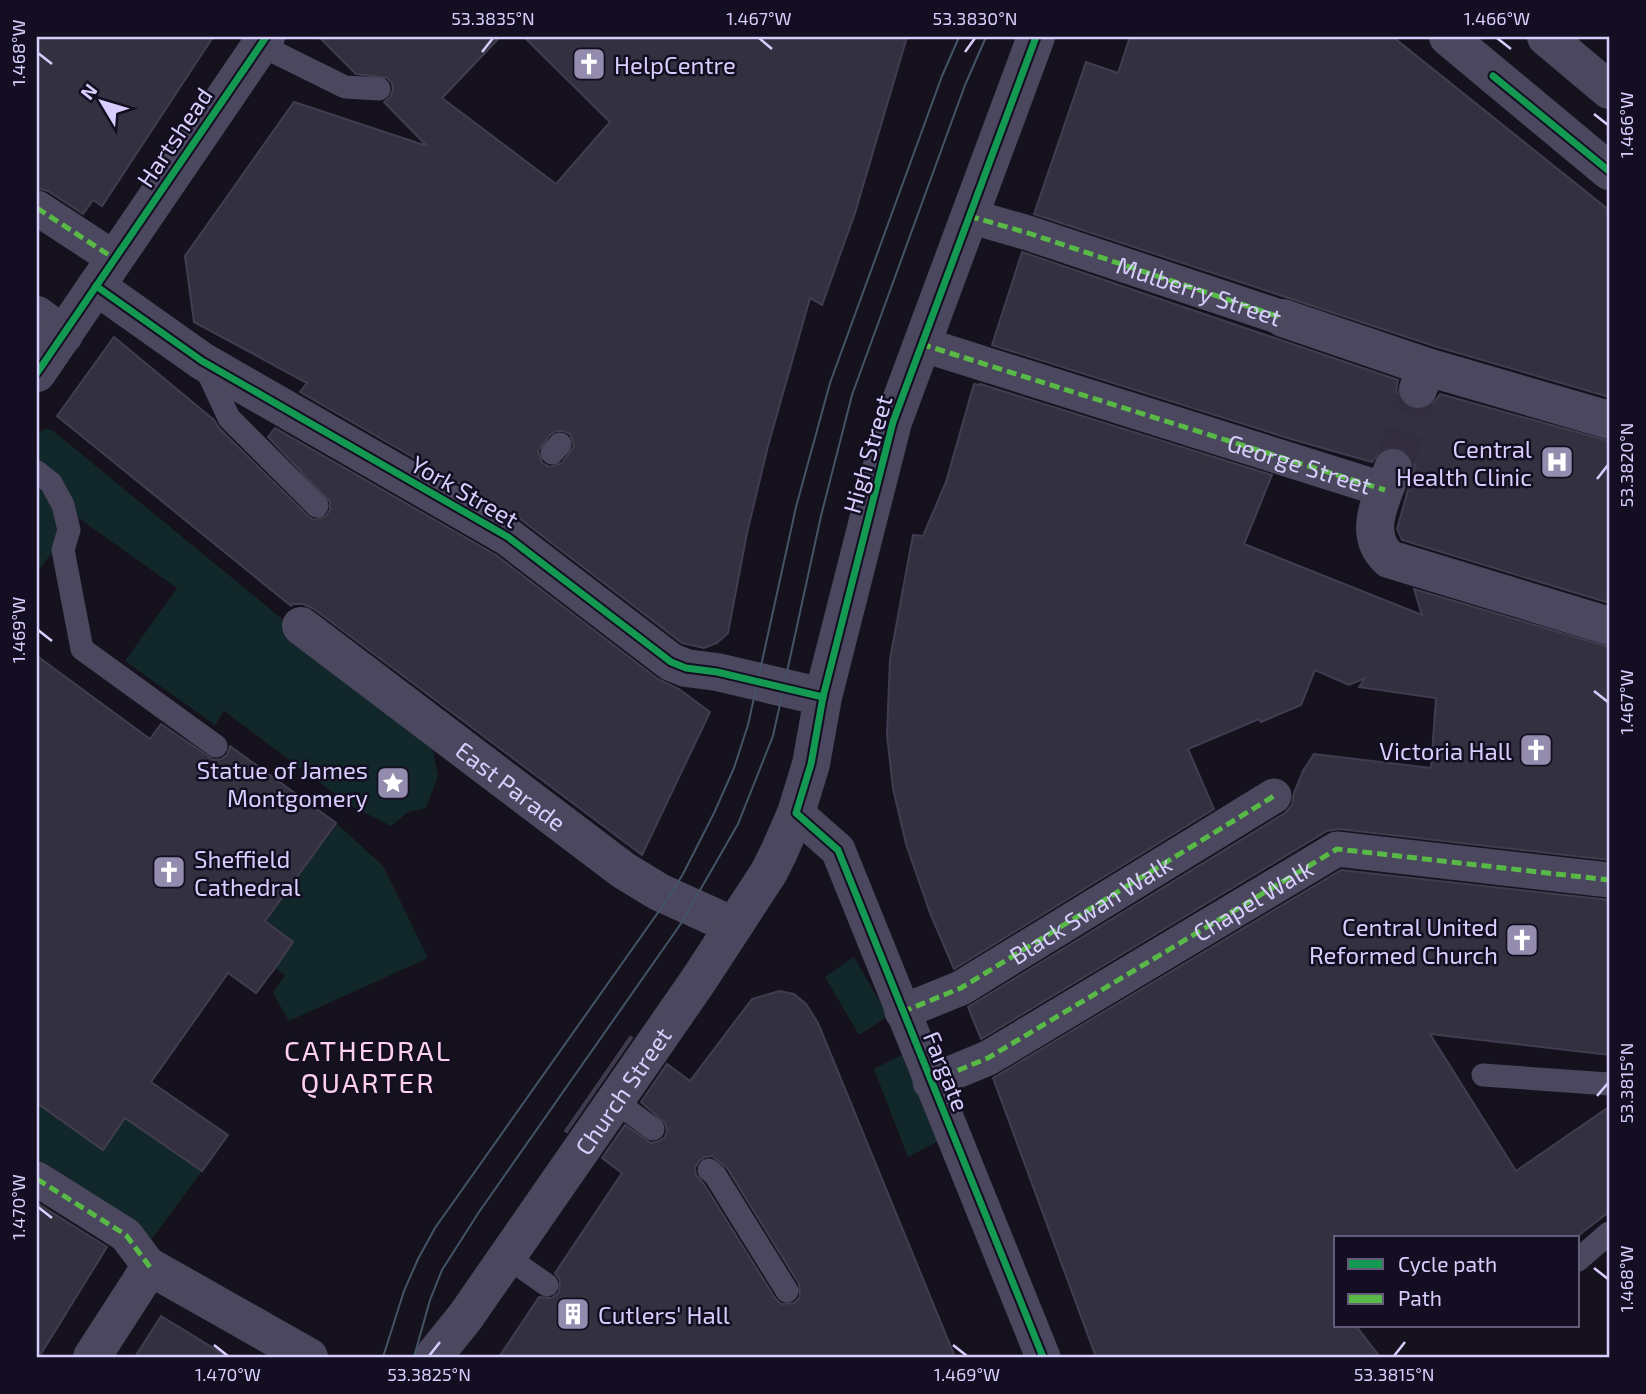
<svg xmlns="http://www.w3.org/2000/svg" width="1646" height="1394" viewBox="0 0 1646 1394" font-family="'Exo 2',sans-serif">
  <style>
    .green { fill: #122729 }
    .building { fill: #33303f; stroke: #423c51; stroke-width: 2; fill-rule: evenodd }
    .lines { fill: none; stroke-linecap: round; stroke-linejoin: round }
    .minor-tunnel { stroke: #322e3f; stroke-width: 38; stroke-dasharray: 38 19; stroke-linecap: butt }
    .service { stroke: #4a475e; stroke-width: 23 }
    .pedestrian { stroke: #4a475e; stroke-width: 35 }
    .minor { stroke: #4a475e; stroke-width: 38 }
    .tertiary { stroke: #4a475e; stroke-width: 38 }
    .tram { stroke: #435467; stroke-width: 2 }
    .quiet { stroke: #58b947; stroke-width: 5; stroke-dasharray: 10 5; stroke-linecap: butt }
    .cycleway-casing { stroke: #130e21; stroke-width: 11 }
    .cycleway { stroke: #139951; stroke-width: 7 }
    .ticks { fill: none; stroke: #d8cefe; stroke-width: 2.5 }
    .labels { text-anchor: middle; dominant-baseline: central; stroke-width: 5; stroke-linejoin: round; paint-order: stroke }
    .poi-label { font-size: 24px; fill: #d8cefe; stroke: #130e21; text-anchor: end }
    .street-label { font-size: 24px; fill: #d8cefe; stroke: #130e21 }
    .quarter-label { font-size: 28px; letter-spacing: 2px; fill: #fed0ea; stroke: #130e21 }
    .neatline { fill: none; stroke: #d8cefe; stroke-width: 2.5 }
    .ticks-label { font-size: 18px; text-anchor: middle; fill: #d8cefe }
  </style>
  <rect width="100%" height="100%" fill="#15121d"/>
  <g class="green">
    <polygon points="46,429 52,430 431,741 438,776 426,808 408,812 391,826 350,805 224,711 215,725 125,661 177,588 77,517 37,573 37,433"/>
    <polygon points="336,823 383,866 428,958 289,1021 273,993 285,975 275,968 293,942 265,921"/>
    <polygon points="854,957 888,1016 859,1035 825,977"/>
    <polygon points="902,1055 939,1141 908,1157 874,1069"/>
    <polygon points="37,1103 103,1149 125,1118 202,1171 151,1240 37,1167"/>
  </g>
  <g class="building">
    <polygon points="37,37 213,37 102,206 93,200 83,214 48,191 37,188"/>
    <path d="M319 37H500L442 98 556 184 610 122 524 37H907L855 213 822 305 810 298 768 446 747 533 728 633 717 643 704 648 682 643 519 518 300 392 307 383 194 322 185 256 294 102 427 146 384 102 390 97 393 90 392 83 387 78 356 74ZM556 431H563L570 434 574 446 562 463 550 467 542 463 538 451 550 435Z"/>
    <polygon points="1130,37 1393,37 1609,210 1609,397 1434,346 1034,214 1086,62 1118,73"/>
    <polygon points="1022,252 1398,380 1396,391 1400,402 1410,409 1422,410 1431,407 1440,394 1609,441 1609,603 1402,540 1397,529 1415,465 1410,455 1401,448 1390,446 1380,451 1372,462 1291,439 992,345"/>
    <polygon points="114,337 214,420 219,428 308,516 314,520 326,516 330,510 330,502 268,437 275,428 496,555 658,679 679,689 710,712 642,855 314,609 303,604 293,604 291,606 57,416"/>
    <polygon points="974,384 979,385 980,384 1272,475 1244,544 1422,615 1414,589 1609,647 1609,860 1339,829 1327,831 981,1039 968,1007 1285,813 1292,805 1294,793 1303,771 1314,754 1431,768 1436,698 1359,687 1365,678 1349,685 1315,670 1301,705 1261,722 1259,719 1188,749 1214,809 954,969 930,913 906,844 893,788 887,735 890,659 913,535 923,536 946,482"/>
    <polygon points="37,656 150,739 161,724 214,760 221,759 227,755 230,746 336,823 265,921 293,942 275,968 256,993 228,973 151,1082 228,1135 202,1171 125,1118 103,1150 37,1103"/>
    <polygon points="1341,870 1609,900 1609,1055 1430,1034 1516,1171 1609,1107 1609,1212 1575,1238 1336,1238 1336,1326 1356,1326 1380,1357 1096,1357 993,1078"/>
    <path d="M779 991 794 994 806 1004 818 1023 955 1357H499L539 1297 552 1298 559 1292 560 1280 555 1273 622 1173 602 1158 625 1125 651 1143 659 1141 665 1137 667 1130 665 1123 641 1102 667 1064 690 1081 752 999ZM712 1156 727 1168 799 1284 800 1297 794 1303 781 1304 775 1298 704 1184 696 1175 695 1168 699 1161 705 1157Z"/>
    <polygon points="630,1037 632,1038 567,1132 565,1131"/>
    <polygon points="37,1203 107,1247 39,1357 37,1357"/>
    <polygon points="161,1316 228,1357 135,1357"/>
  </g>
  <g class="lines">
    <polyline class="minor-tunnel" points="1393,468 1418,389"/>
    <g class="service">
      <polyline points="260,45 345,87 379,89"/>
      <polyline points="204,364 229,418 317,506"/>
      <polyline points="552,453 560,444"/>
      <polyline points="37,472 51,483 63,505 69,530 63,550 82,649 216,746"/>
      <polyline points="1483,1075 1609,1084"/>
      <polyline points="615,1101 653,1129"/>
      <polyline points="709,1170 715,1175 787,1291"/>
      <polyline points="507,1257 547,1285"/>
      <polyline points="1578,1260 1609,1233"/>
    </g>
    <g class="pedestrian">
      <polyline points="37,208 115,259"/>
      <path id="s1" d="M969 216 1028 233 1283 318"/>
      <path id="s2" d="M921 344 1385 490"/>
      <polyline points="796,813 838,850 1043,1357"/>
      <polyline points="902,1012 961,988 1274,796"/>
      <path id="s3" d="M930 1082 988 1058 1337 849 1609 880"/>
      <polyline points="37,1179 126,1235 150,1267"/>
    </g>
    <g class="minor">
      <polyline points="96,286 202,361 508,537 671,662 686,668 717,672 823,697"/>
      <polyline points="37,315 64,335"/>
      <polyline points="1283,318 1427,367"/>
      <polyline points="37,373 266,37"/>
      <polyline points="1418,389 1427,367 1609,420"/>
      <path d="M1393 468C1382 499 1361 533 1389 559L1609 626"/>
      <path id="s4" d="M301 626 623 870 659 892 734 926"/>
      <polyline points="92,1357 150,1267 309,1357"/>
      <path id="s5" d="M433 1357 466 1316 698 981 769 872 779 852 796 813 811 764 823 697 893 422 1036 37"/>
    </g>
    <g class="tertiary">
      <polyline points="1448,37 1609,171"/>
      <polyline points="1546,37 1609,90"/>
    </g>
    <g class="tram">
      <polyline points="383,1357 404,1291 418,1259 435,1228 669,897 683,874 714,813 734,768 748,725 796,507 830,383 942,76 959,37"/>
      <polyline points="414,1357 430,1300 442,1270 479,1212 680,925 738,824 773,736 821,516 852,395 965,85 986,37"/>
    </g>
    <g class="quiet">
      <polyline points="37,208 115,259"/>
      <polyline points="969,216 1028,233 1283,318"/>
      <polyline points="921,344 1385,490"/>
      <path id="s6" d="M902 1012 961 988 1274 796"/>
      <polyline points="930,1082 988,1058 1337,849 1609,880"/>
      <polyline points="37,1179 126,1235 150,1267"/>
    </g>
    <defs>
      <g id="cycleway">
        <polyline points="1036,37 893,422 823,697 811,764 796,813 838,850 1043,1357"/>
        <polyline points="1493,76 1609,171"/>
        <polyline points="96,286 202,361 508,537 671,662 686,668 717,672 823,697"/>
        <polyline points="37,373 266,37"/>
      </g>
    </defs>
    <use href="#cycleway" class="cycleway-casing"/>
    <use href="#cycleway" class="cycleway"/>
  </g>
  <path class="ticks" d="M759 38 772 49M1497 38 1511 49M482 52 493 38M965 52 975 38M38 53 52 64M1594 114 1608 125M1597 479 1608 465M38 630 52 641M1594 691 1608 702M1597 1096 1608 1083M38 1207 52 1218M1594 1268 1608 1279M214 1345 228 1356M953 1345 967 1356M429 1356 440 1342M1394 1356 1405 1342"/>
  <defs>
    <symbol id="church-square" viewBox="-11 -11 22 22"><rect x="-9" y="-9" width="18" height="18" rx="4" fill="#948caf" stroke="#130e21"/><path d="M-1.2-6h2.4v3.5h3.3v2.4h-3.3V6h-2.4V-.1h-3.3v-2.4h3.3Z" fill="#fff"/></symbol>
    <symbol id="hospital-square" viewBox="-11 -11 22 22"><rect x="-9" y="-9" width="18" height="18" rx="4" fill="#948caf" stroke="#130e21"/><path d="M-5-5h3v3.5h4V-5h3V5h-3V1.5h-4V5h-3Z" fill="#fff"/></symbol>
    <symbol id="sight-square" viewBox="-11 -11 22 22"><rect x="-9" y="-9" width="18" height="18" rx="4" fill="#948caf" stroke="#130e21"/><path d="M0-6L1.8-2.2L6-1.7L2.9 1.2L3.7 5.4L0 3.3L-3.7 5.4L-2.9 1.2L-6-1.7L-1.8-2.2Z" fill="#fff"/></symbol>
    <symbol id="building-square" viewBox="-11 -11 22 22"><rect x="-9" y="-9" width="18" height="18" rx="4" fill="#948caf" stroke="#130e21"/><path d="M-4-6H4V6H1V3H-1V6H-4ZM-2.5-4.3h1.7v1.8h-1.7ZM.8-4.3h1.7v1.8H.8ZM-2.5-1h1.7V.8h-1.7ZM.8-1h1.7V.8H.8Z" fill="#fff"/></symbol>
  </defs>
  <g fill-rule="evenodd">
    <use href="#church-square" x="570" y="45" width="38" height="38"/>
    <use href="#hospital-square" x="1538" y="443" width="38" height="38"/>
    <use href="#church-square" x="1517" y="731" width="38" height="38"/>
    <use href="#sight-square" x="374" y="764" width="38" height="38"/>
    <use href="#church-square" x="150" y="853" width="38" height="38"/>
    <use href="#church-square" x="1503" y="921" width="38" height="38"/>
    <use href="#building-square" x="554" y="1295" width="38" height="38"/>
  </g>
  <g class="labels">
    <g class="poi-label">
      <text x="614" y="64" text-anchor="start">HelpCentre</text>
      <text x="1532" y="448">Central<tspan x="1532" dy="28">Health Clinic</tspan></text>
      <text x="1512" y="750">Victoria Hall</text>
      <text x="368" y="769">Statue of James<tspan x="368" dy="28">Montgomery</tspan></text>
      <text x="194" y="858" text-anchor="start">Sheffield<tspan x="194" dy="28">Cathedral</tspan></text>
      <text x="1498" y="926">Central United<tspan x="1498" dy="28">Reformed Church</tspan></text>
      <text x="598" y="1314" text-anchor="start">Cutlers' Hall</text>
    </g>
    <g class="street-label">
      <text transform="translate(174 137) rotate(-56)">Hartshead</text>
      <text stroke="none"><textPath href="#s1" startOffset="242">Mulberry Street</textPath></text>
      <text transform="translate(867 454) rotate(-74)">High Street</text>
      <text stroke="none"><textPath href="#s2" startOffset="397">George Street</textPath></text>
      <text transform="translate(465 491) rotate(30)">York Street</text>
      <text stroke="none"><textPath href="#s4" startOffset="264">East Parade</textPath></text>
      <text stroke="none"><textPath href="#s3" startOffset="371">Chapel Walk</textPath></text>
      <text stroke="none"><textPath href="#s6" startOffset="215">Black Swan Walk</textPath></text>
      <text transform="translate(947 1071) rotate(68)">Fargate</text>
      <text stroke="none"><textPath href="#s5" startOffset="327">Church Street</textPath></text>
    </g>
    <g class="quarter-label">
      <text x="368" y="1050">CATHEDRAL<tspan x="368" dy="32">QUARTER</tspan></text>
    </g>
  </g>
  <rect width="1646" height="1394" fill="none" stroke="#130e21" stroke-width="77"/>
  <rect x="1334" y="1236" width="245" height="91" fill="#130e21" stroke="#625b79" stroke-width="2"/>
  <rect x="1348" y="1259" width="35" height="10" fill="#139951" stroke="#625b79" stroke-width="2"/>
  <text x="1398" y="1272" font-size="21" fill="#d8cefe">Cycle path</text>
  <rect x="1348" y="1294" width="35" height="10" fill="#58b947" stroke="#625b79" stroke-width="2"/>
  <text x="1398" y="1306" font-size="21" fill="#d8cefe">Path</text>
  <g transform="translate(102 102) rotate(308)" stroke="#130e21" stroke-width="5" paint-order="stroke">
  <path d="M0-5L12 26L0 18L-12 26Z" fill="#d8cefe"/>
  <text y="-10" font-size="19" font-weight="bold" text-anchor="middle" fill="#d8cefe">N</text>
  </g>
  <rect x="38" y="38" width="1570" height="1318" class="neatline"/>
  <g class="ticks-label">
    <text x="493" y="25">53.3835°N</text>
    <text x="759" y="25">1.467°W</text>
    <text x="975" y="25">53.3830°N</text>
    <text x="1497" y="25">1.466°W</text>
    <text transform="translate(19 53) rotate(-90)" y="6">1.468°W</text>
    <text transform="translate(1627 125) rotate(-90)" y="6">1.466°W</text>
    <text transform="translate(1627 465) rotate(-90)" y="6">53.3820°N</text>
    <text transform="translate(19 630) rotate(-90)" y="6">1.469°W</text>
    <text transform="translate(1627 702) rotate(-90)" y="6">1.467°W</text>
    <text transform="translate(1627 1083) rotate(-90)" y="6">53.3815°N</text>
    <text transform="translate(19 1207) rotate(-90)" y="6">1.470°W</text>
    <text transform="translate(1627 1279) rotate(-90)" y="6">1.468°W</text>
    <text x="228" y="1381">1.470°W</text>
    <text x="429" y="1381">53.3825°N</text>
    <text x="967" y="1381">1.469°W</text>
    <text x="1394" y="1381">53.3815°N</text>
  </g>
</svg>
